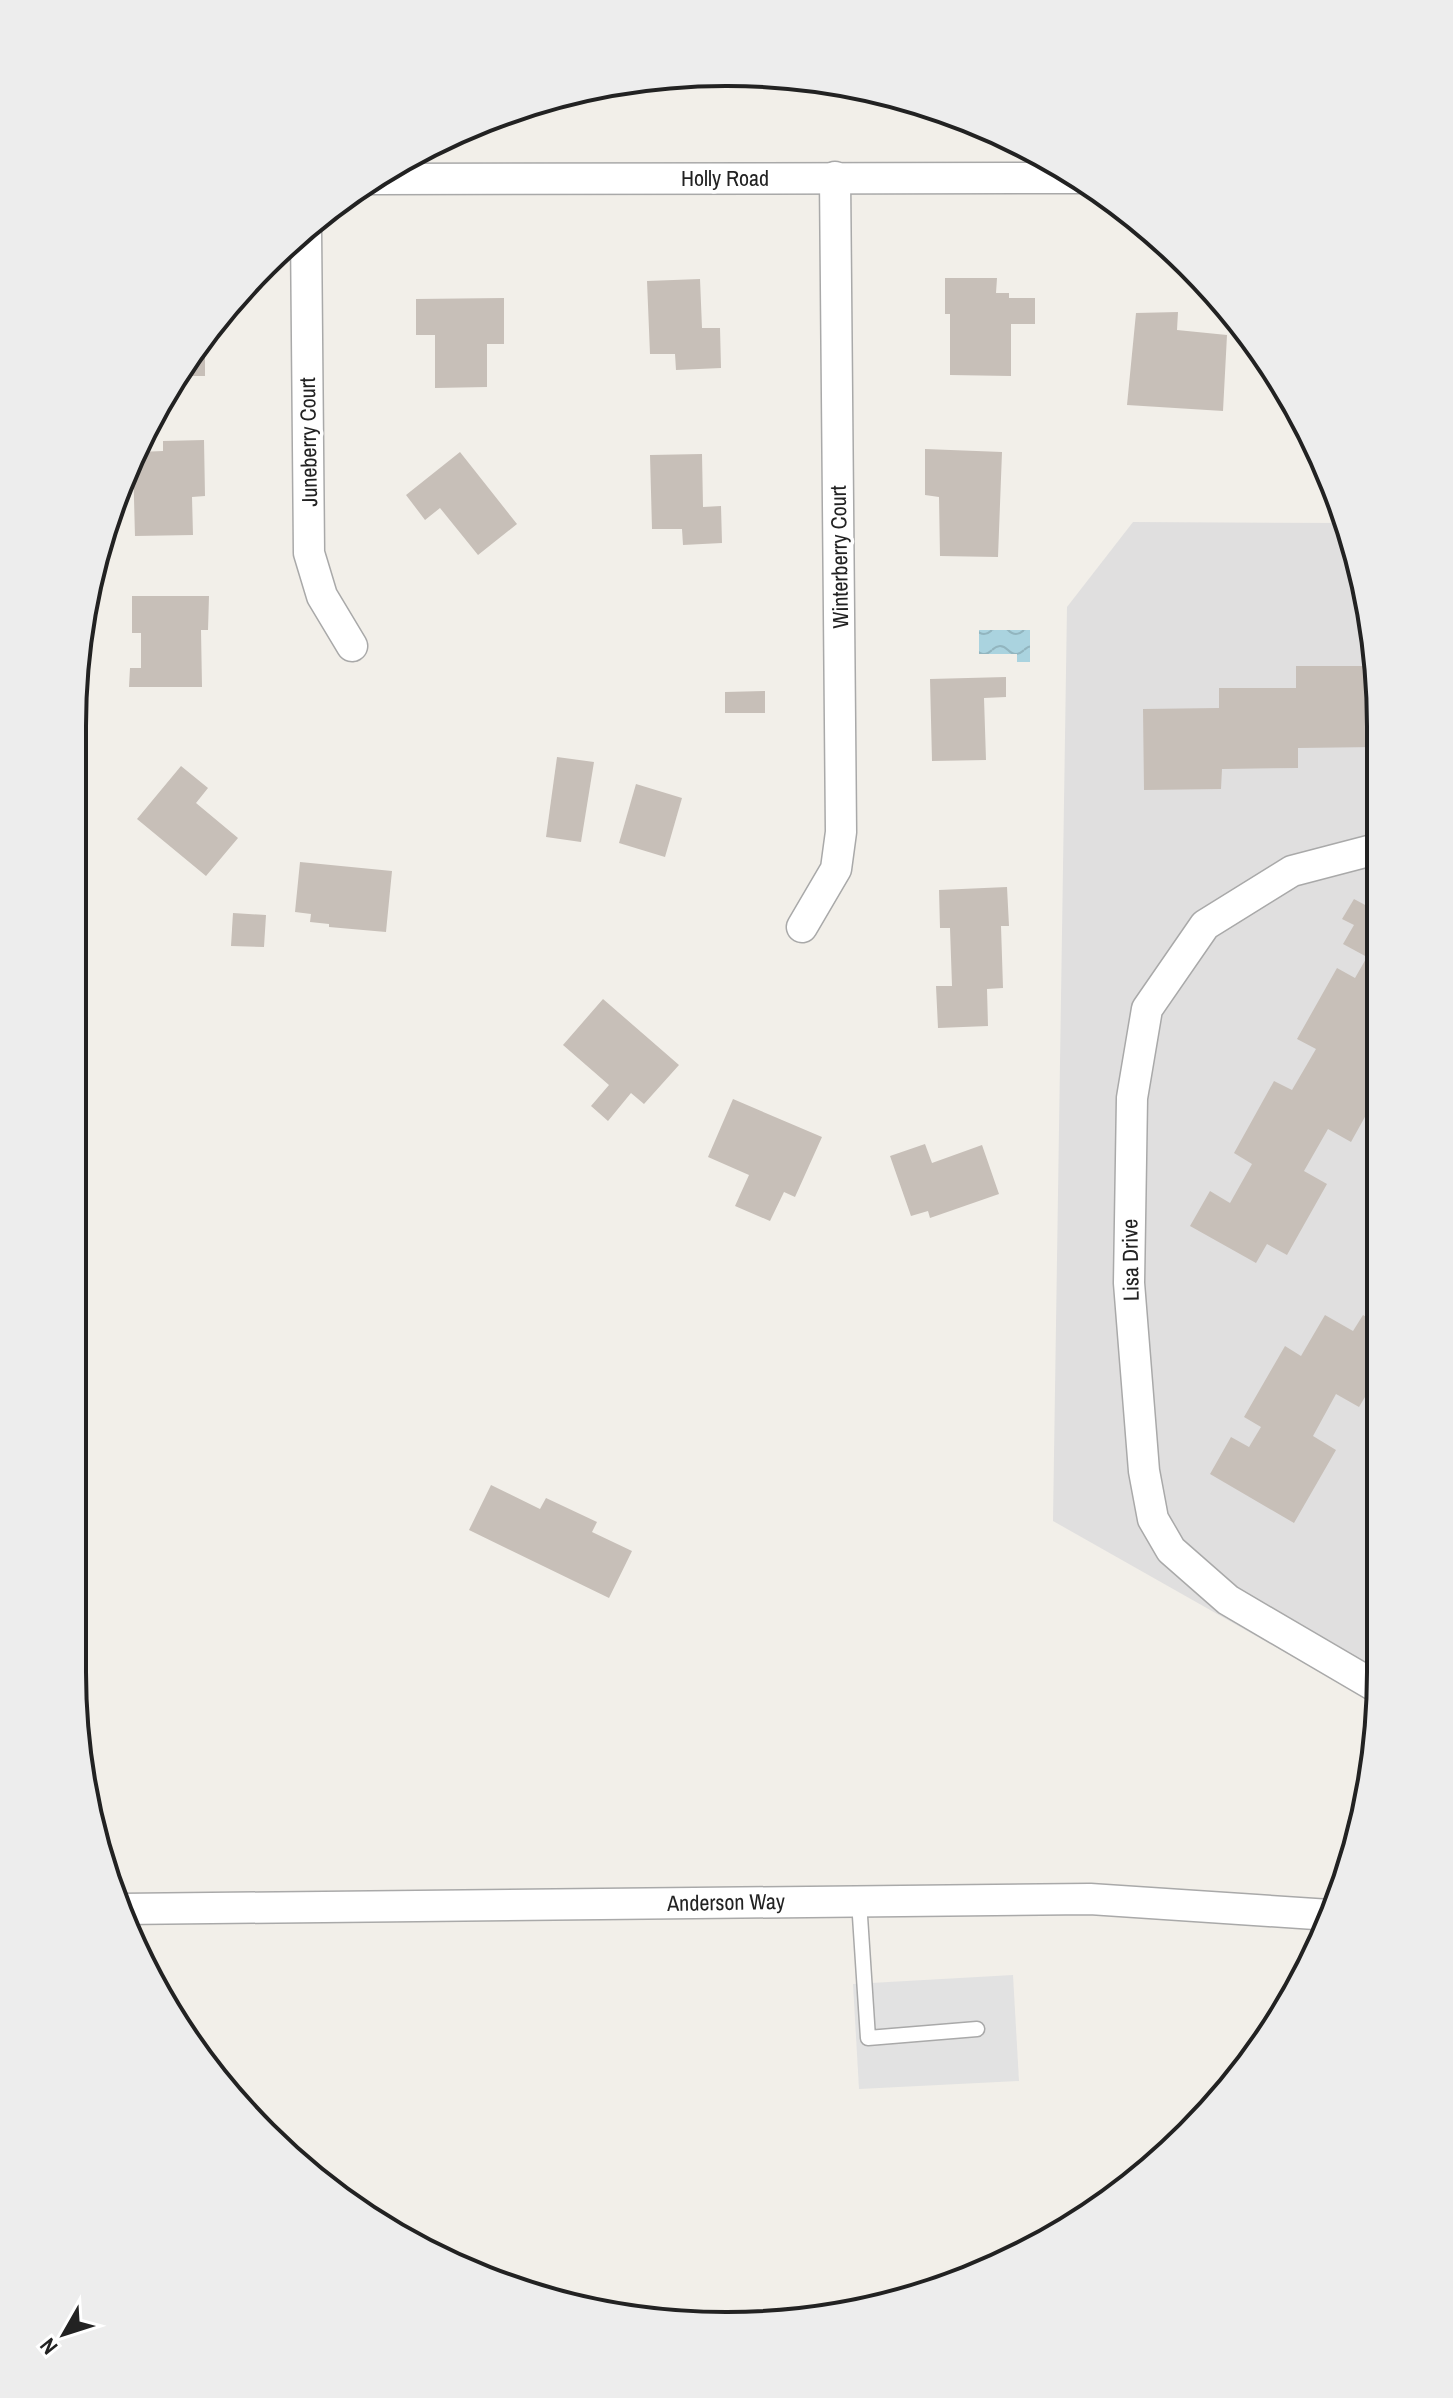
<svg xmlns="http://www.w3.org/2000/svg" width="1453" height="2398" viewBox="0 0 1453 2398" font-family="'Archivo Narrow',sans-serif">
  <style>
    .residential { fill: #e0dfdf }
    .parking { fill: #e2e2e2 }
    .water { fill: url(#water-waves) }
    .building { fill: #c7bfb8 }
    .lines { fill: none; stroke-linecap: round; stroke-linejoin: round }
    .lane-casing { stroke: #a9a9a9; stroke-width: 17 }
    .street-casing { stroke: #a9a9a9; stroke-width: 33 }
    .lane { stroke: #fff; stroke-width: 14 }
    .street { stroke: #fff; stroke-width: 30 }
    .labels { text-anchor: middle; dominant-baseline: central; stroke-width: 7; stroke-linejoin: round; paint-order: stroke }
    .street-label { font-size: 22px; fill: #222; stroke: #fff }
    .rim { fill: none; stroke: #222; stroke-width: 4 }
  </style>
  <defs>
    <pattern id="water-waves" width="16" height="10" patternUnits="userSpaceOnUse" patternTransform="scale(2)"><rect width="16" height="10" fill="#aad3df"/><path d="M0 5q4-4 8 0t8 0" fill="none" stroke="#92b5bf"/></pattern>
  </defs>
  <rect width="100%" height="100%" fill="#f2efe9"/>
  <polygon class="residential" points="1133,522 1348,523 1380,683 1380,1706 1053,1521 1067,607"/>
  <polygon class="parking" points="1013,1975 1019,2081 859,2089 853,1984"/>
  <polygon class="water" points="979,630 1030,630 1030,662 1017,662 1017,654 979,654"/>
  <g class="building">
    <polygon points="945,278 997,278 996,293 1009,293 1009,298 1035,298 1035,324 1011,324 1011,376 950,375 950,314 945,314"/>
    <polygon points="700,279 702,328 720,328 721,368 676,370 675,354 650,354 647,281"/>
    <polygon points="504,298 504,344 487,344 487,387 435,388 435,335 416,335 416,299"/>
    <polygon points="1178,312 1177,330 1227,335 1223,411 1127,405 1136,313"/>
    <polygon points="205,335 205,376 176,376 183,363"/>
    <polygon points="1303,421 1312,441 1317,451 1303,451"/>
    <polygon points="204,440 205,496 192,497 193,535 135,536 133,462 139,452 163,451 163,441"/>
    <polygon points="925,449 1002,452 998,557 940,556 939,497 925,495"/>
    <polygon points="460,452 517,524 478,555 440,508 425,520 406,495"/>
    <polygon points="702,454 703,507 721,506 722,543 683,545 682,529 652,529 650,455"/>
    <polygon points="132,596 209,596 208,630 201,630 202,687 129,687 130,668 141,668 141,633 132,633"/>
    <polygon points="1374,654 1380,683 1376,747 1298,748 1298,768 1222,769 1221,789 1144,790 1143,709 1219,708 1219,688 1296,688 1296,666 1372,666"/>
    <polygon points="1006,677 1006,697 984,698 986,760 932,761 930,679"/>
    <polygon points="765,691 765,713 725,713 725,692"/>
    <polygon points="557,757 594,762 581,842 546,837"/>
    <polygon points="181,766 208,788 196,803 238,838 206,876 137,819"/>
    <polygon points="636,784 682,798 665,857 619,843"/>
    <polygon points="300,862 392,871 386,932 329,927 329,924 310,922 311,914 295,912"/>
    <polygon points="1007,887 1009,926 1001,926 1003,988 987,989 988,1026 938,1028 936,986 952,986 950,928 940,928 939,890"/>
    <polygon points="1354,899 1380,913 1380,1036 1367,1059 1380,1066 1380,1111 1371,1106 1351,1142 1328,1129 1304,1171 1327,1184 1287,1255 1267,1244 1256,1263 1190,1226 1210,1191 1230,1203 1252,1164 1234,1153 1274,1081 1292,1090 1316,1049 1297,1039 1337,968 1355,978 1367,957 1343,944 1354,925 1342,919"/>
    <polygon points="233,913 266,915 264,947 231,946"/>
    <polygon points="603,999 679,1065 644,1104 631,1093 608,1121 591,1106 609,1085 563,1045"/>
    <polygon points="733,1099 822,1137 795,1197 784,1192 770,1221 735,1206 749,1175 708,1157"/>
    <polygon points="925,1144 932,1163 982,1145 999,1194 930,1218 928,1211 911,1216 890,1156"/>
    <polygon points="1325,1315 1353,1331 1363,1315 1380,1325 1380,1372 1359,1407 1336,1394 1313,1436 1336,1450 1294,1523 1210,1474 1231,1437 1249,1447 1261,1427 1244,1417 1285,1346 1301,1356"/>
    <polygon points="491,1485 540,1509 546,1498 597,1522 592,1532 632,1551 609,1598 469,1530"/>
  </g>
  <g class="lines">
    <defs>
      <polyline id="lane" points="859,1901 868,2038 977,2029"/>
      <g id="street">
        <polyline points="368,179 1082,178"/>
        <polyline points="306,229 309,553 322,596 352,646"/>
        <polyline points="1380,848 1292,871 1205,925 1147,1009 1132,1098 1129,1283 1144,1471 1153,1519 1171,1550 1228,1600 1380,1689"/>
        <polyline points="802,927 836,869 841,832 835,177"/>
        <polyline points="121,1909 1090,1899 1330,1915"/>
      </g>
    </defs>
    <use href="#lane" class="lane-casing"/>
    <use href="#street" class="street-casing"/>
    <use href="#lane" class="lane"/>
    <use href="#street" class="street"/>
  </g>
  <g class="labels">
    <g class="street-label">
      <text x="725" y="178">Holly Road</text>
      <text transform="translate(308 442) rotate(-91)">Juneberry Court</text>
      <text transform="translate(839 557) rotate(-91)">Winterberry Court</text>
      <text transform="translate(1130 1260) rotate(-91)">Lisa Drive</text>
      <text transform="translate(726 1902) rotate(-1)">Anderson Way</text>
    </g>
  </g>
  <path d="M0 0H1453V2398H0ZM726 86H727A640 640 0 0 1 1367 726V1672A640 640 0 0 1 727 2312H726A640 640 0 0 1 86 1672V726A640 640 0 0 1 726 86Z" fill="#ededed" fill-rule="evenodd"/>
  <path class="rim" d="M726 86H727A640 640 0 0 1 1367 726V1672A640 640 0 0 1 727 2312H726A640 640 0 0 1 86 1672V726A640 640 0 0 1 726 86Z"/>
  <g transform="translate(64 2334) rotate(231)" stroke="#ffffff" stroke-width="6" paint-order="stroke">
  <path d="M0-6L14 30L0 20L-14 30Z" fill="#222222"/>
  <text y="-12" font-size="22" font-weight="bold" text-anchor="middle" fill="#222222">N</text>
  </g>
</svg>
